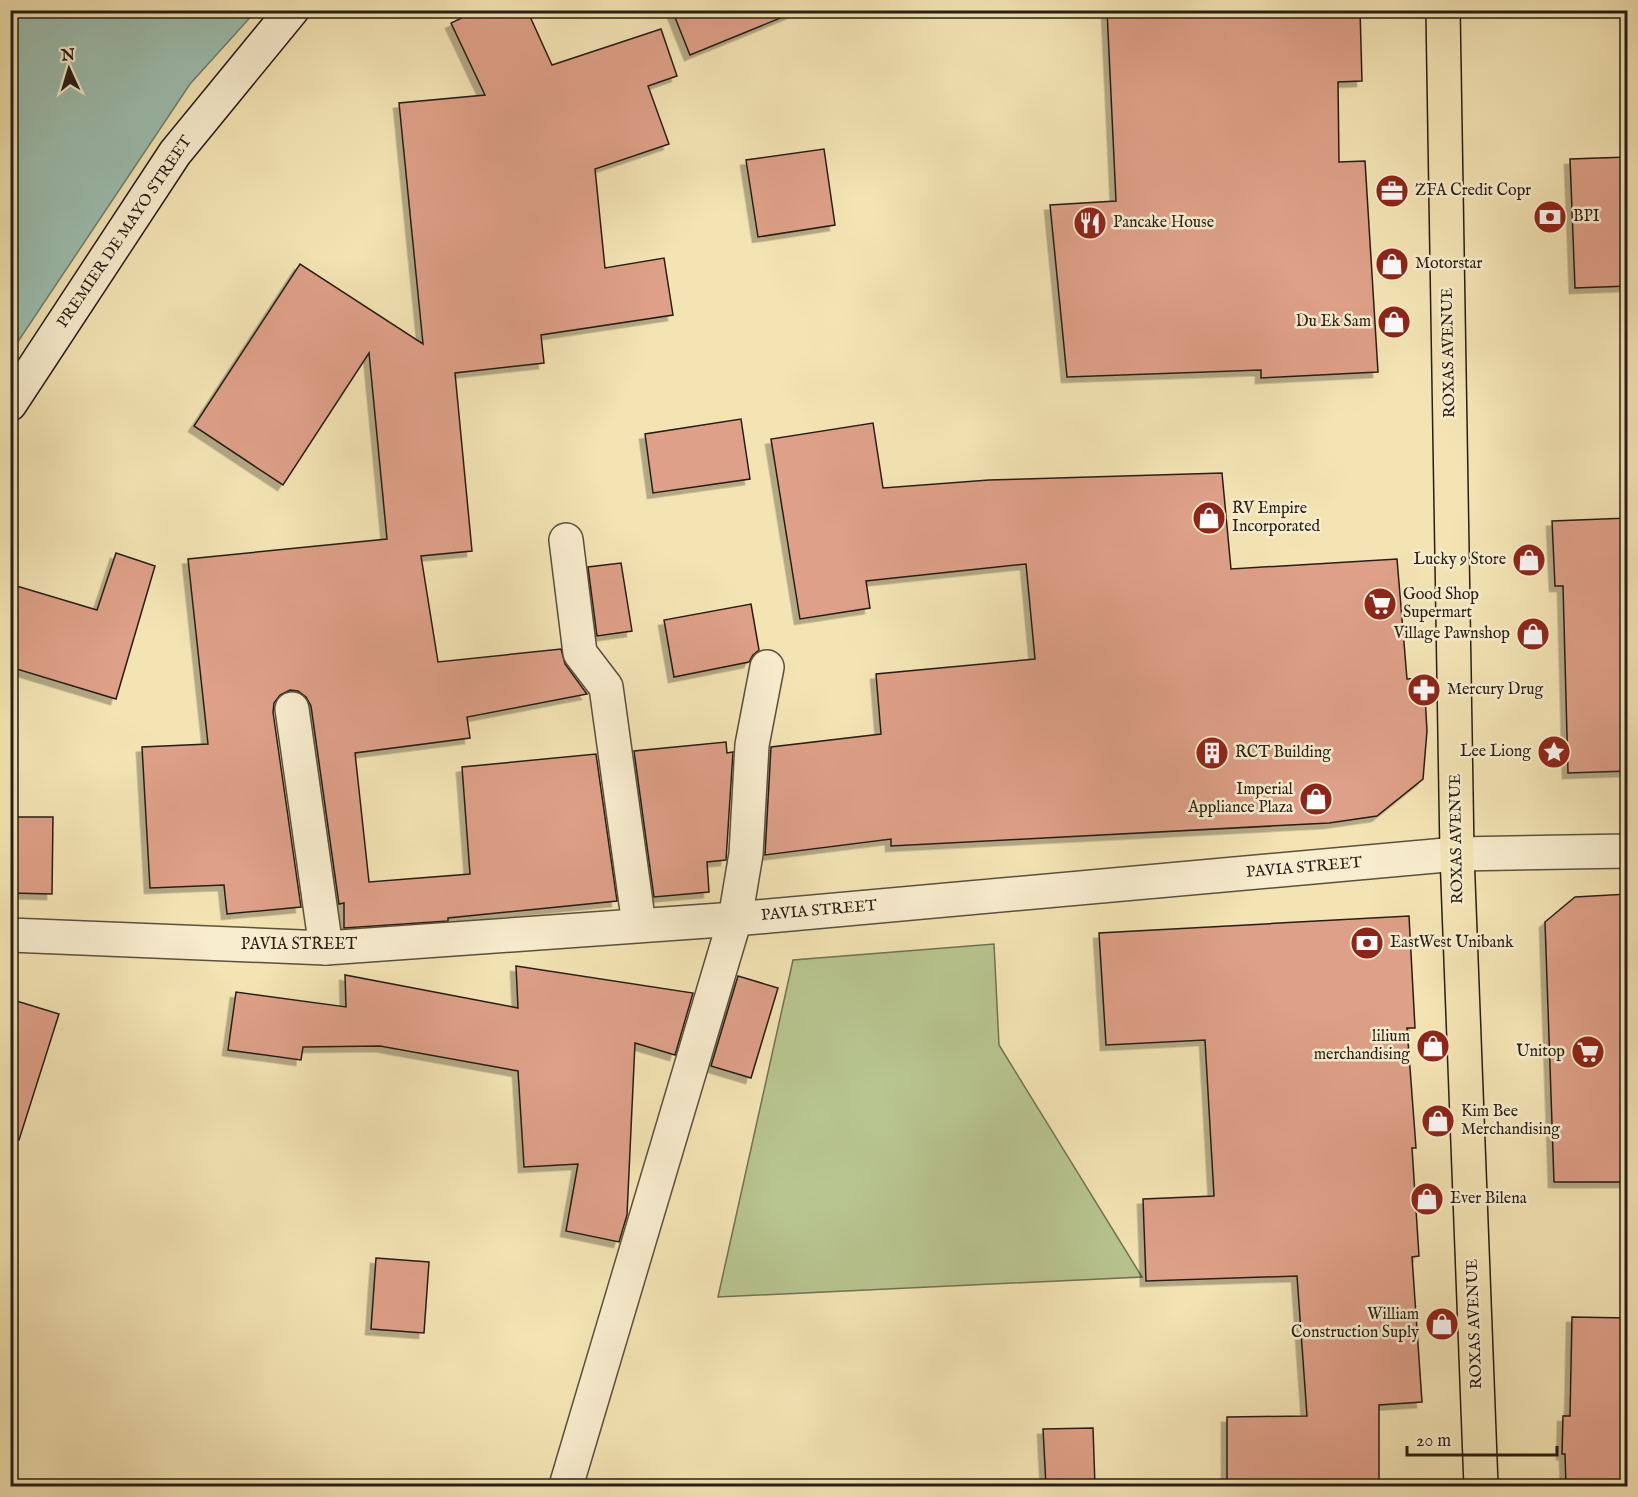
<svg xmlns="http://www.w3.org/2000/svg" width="1638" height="1497" viewBox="0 0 1638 1497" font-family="'IM FELL English',serif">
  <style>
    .green { fill: #b8c590; stroke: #707253; stroke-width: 1.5 }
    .water { fill: #9cbeaf; stroke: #6d7e72; stroke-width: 1.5 }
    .building { fill: #dea088; stroke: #271e16; stroke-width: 1.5; filter: url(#shadow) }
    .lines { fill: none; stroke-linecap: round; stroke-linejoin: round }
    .minor-casing { stroke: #5a503e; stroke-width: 36 }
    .tertiary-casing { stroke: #5a503e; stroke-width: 36 }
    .secondary-casing { stroke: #271e16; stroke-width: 36 }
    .trunk-casing { stroke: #271e16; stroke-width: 36 }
    .minor { stroke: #f8edce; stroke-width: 33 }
    .tertiary { stroke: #f8edce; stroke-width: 33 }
    .secondary { stroke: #f8edce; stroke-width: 33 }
    .trunk { stroke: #f4e4b4; stroke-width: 33 }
    .labels { text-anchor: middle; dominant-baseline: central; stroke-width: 5; stroke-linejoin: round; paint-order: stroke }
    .poi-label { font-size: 16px; fill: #271e16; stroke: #f8edce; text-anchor: start }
    .street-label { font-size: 16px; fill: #271e16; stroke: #f8edce }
  </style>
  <defs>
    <filter id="shadow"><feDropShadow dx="-5.5" dy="5.5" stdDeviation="0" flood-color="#0004"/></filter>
  </defs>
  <rect width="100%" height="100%" fill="#f4e4b4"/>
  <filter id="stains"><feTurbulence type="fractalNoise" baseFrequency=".00333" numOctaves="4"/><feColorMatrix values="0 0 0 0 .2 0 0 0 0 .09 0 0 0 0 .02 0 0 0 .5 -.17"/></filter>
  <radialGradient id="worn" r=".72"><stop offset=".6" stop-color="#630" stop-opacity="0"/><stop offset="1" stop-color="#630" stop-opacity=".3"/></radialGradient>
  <polygon class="green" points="994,944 999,1045 1142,1277 718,1297 793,960"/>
  <polygon class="water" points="11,10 256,11 190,84 11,352"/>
  <g class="building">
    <polygon points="478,10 527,10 552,65 661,29 677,76 648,86 669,144 595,169 605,268 664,258 673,315 541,335 544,363 455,373 472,551 421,556 438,662 561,649 565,664 587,694 467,717 470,738 355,753 369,882 470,874 462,767 596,754 617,901 448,918 448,921 344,928 344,903 339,904 311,706 306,697 298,691 290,690 280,695 274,703 273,712 301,907 227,914 224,885 150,888 142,747 208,744 188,559 387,539 369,353 283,485 194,426 300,264 423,344 399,103 485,95 451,23"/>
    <polygon points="672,10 795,10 795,12 690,55"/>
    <polygon points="1107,10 1360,10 1362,81 1338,82 1339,162 1365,161 1378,372 1261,378 1261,370 1067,377 1050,205 1116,201"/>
    <polygon points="824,149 835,225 758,237 746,160"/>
    <polygon points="1628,157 1628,286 1575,288 1570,159"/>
    <polygon points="741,419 750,479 653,493 645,434"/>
    <polygon points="873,423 883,488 989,480 1222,473 1231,569 1397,559 1407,679 1424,678 1427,731 1423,779 1377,816 1329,823 891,846 891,839 765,855 771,747 881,734 876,674 1035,659 1026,564 866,581 870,608 800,619 771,439"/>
    <polygon points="1628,518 1628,771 1568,773 1563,586 1555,586 1552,521"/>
    <polygon points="116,553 155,566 116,699 10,667 10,584 97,610"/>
    <polygon points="621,563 632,631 597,636 588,567"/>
    <polygon points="751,604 759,650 753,655 749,662 674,677 664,620"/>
    <polygon points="726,742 727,753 733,752 726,860 707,862 709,892 654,897 634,751"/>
    <polygon points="10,817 53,817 52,894 10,893"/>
    <polygon points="1628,894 1628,1182 1554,1182 1545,922 1575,897"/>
    <polygon points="1409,916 1415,1028 1407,1028 1416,1148 1412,1148 1419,1256 1412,1257 1422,1402 1379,1405 1379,1486 1227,1486 1227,1417 1307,1416 1297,1276 1146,1281 1143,1199 1214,1196 1205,1040 1106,1045 1099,933"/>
    <polygon points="516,966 693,993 675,1055 635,1043 627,1215 619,1242 566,1231 578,1164 524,1167 518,1071 380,1046 303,1047 301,1060 228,1050 236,992 346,1007 345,975 518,1008"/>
    <polygon points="738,976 778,988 751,1078 711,1066"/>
    <polygon points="10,999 59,1014 19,1140 10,1139"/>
    <polygon points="376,1258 429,1262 424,1333 371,1329"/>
    <polygon points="1572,1317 1628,1318 1628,1486 1566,1486 1565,1454 1562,1454 1563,1416 1570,1416"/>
    <polygon points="1093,1428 1095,1486 1046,1486 1043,1429"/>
  </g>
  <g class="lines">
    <defs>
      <g id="minor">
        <polyline points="566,540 580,653 606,687 639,925"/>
        <polyline points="292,709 326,948"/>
        <polyline points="566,1486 735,919 746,854 752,745 767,667"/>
      </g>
      <polyline id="tertiary" points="10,935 326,948 735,919 1457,854 1628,851"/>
      <polyline id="secondary" points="10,404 175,153 292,10"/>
      <polyline id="trunk" points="1443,10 1457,854 1481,1486"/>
    </defs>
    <use href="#minor" class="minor-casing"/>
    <use href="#tertiary" class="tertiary-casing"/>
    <use href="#secondary" class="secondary-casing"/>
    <use href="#trunk" class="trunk-casing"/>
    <use href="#minor" class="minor"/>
    <use href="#tertiary" class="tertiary"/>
    <use href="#secondary" class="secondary"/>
    <use href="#trunk" class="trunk"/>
  </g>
  <defs>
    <symbol id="office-disc" viewBox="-11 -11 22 22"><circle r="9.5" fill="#8f2418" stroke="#f8edce"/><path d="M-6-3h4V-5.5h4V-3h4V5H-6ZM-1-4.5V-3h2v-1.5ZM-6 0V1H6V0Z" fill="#fff"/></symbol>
    <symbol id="bank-disc" viewBox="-11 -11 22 22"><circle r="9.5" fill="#8f2418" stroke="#f8edce"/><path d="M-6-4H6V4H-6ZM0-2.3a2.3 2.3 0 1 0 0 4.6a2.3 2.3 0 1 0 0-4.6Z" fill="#fff"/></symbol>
    <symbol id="restaurant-disc" viewBox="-11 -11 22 22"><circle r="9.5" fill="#8f2418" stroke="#f8edce"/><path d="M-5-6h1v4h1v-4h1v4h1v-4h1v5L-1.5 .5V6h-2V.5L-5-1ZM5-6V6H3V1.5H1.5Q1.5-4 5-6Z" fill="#fff"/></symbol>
    <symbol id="shop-disc" viewBox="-11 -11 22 22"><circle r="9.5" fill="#8f2418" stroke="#f8edce"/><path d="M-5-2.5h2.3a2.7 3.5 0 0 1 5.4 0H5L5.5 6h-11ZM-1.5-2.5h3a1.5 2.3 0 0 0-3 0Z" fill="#fff"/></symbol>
    <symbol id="supermarket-disc" viewBox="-11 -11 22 22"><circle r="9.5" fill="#8f2418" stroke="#f8edce"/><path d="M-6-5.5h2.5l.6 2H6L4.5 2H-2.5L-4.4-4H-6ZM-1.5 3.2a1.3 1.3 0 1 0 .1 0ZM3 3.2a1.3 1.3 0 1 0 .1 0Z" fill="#fff"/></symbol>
    <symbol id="pharmacy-disc" viewBox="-11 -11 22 22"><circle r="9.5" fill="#8f2418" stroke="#f8edce"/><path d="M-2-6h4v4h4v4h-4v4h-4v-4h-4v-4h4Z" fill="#fff"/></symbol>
    <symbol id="sight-disc" viewBox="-11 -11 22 22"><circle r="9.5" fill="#8f2418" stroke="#f8edce"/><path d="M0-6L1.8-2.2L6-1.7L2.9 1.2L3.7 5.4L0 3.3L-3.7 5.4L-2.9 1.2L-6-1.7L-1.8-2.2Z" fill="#fff"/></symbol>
    <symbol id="building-disc" viewBox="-11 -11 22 22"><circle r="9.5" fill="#8f2418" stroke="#f8edce"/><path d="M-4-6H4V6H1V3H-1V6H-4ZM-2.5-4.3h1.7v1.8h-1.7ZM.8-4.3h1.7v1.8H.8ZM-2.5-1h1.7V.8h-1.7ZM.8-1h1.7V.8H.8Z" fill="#fff"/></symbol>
  </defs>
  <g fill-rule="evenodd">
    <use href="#office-disc" x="1373" y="172" width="38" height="38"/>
    <use href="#bank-disc" x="1531" y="198" width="38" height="38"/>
    <use href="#restaurant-disc" x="1071" y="204" width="38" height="38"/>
    <use href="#shop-disc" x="1373" y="245" width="38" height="38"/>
    <use href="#shop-disc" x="1375" y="303" width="38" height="38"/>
    <use href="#shop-disc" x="1190" y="499" width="38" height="38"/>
    <use href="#shop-disc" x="1510" y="541" width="38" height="38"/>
    <use href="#supermarket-disc" x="1361" y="585" width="38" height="38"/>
    <use href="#shop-disc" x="1514" y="615" width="38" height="38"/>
    <use href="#pharmacy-disc" x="1405" y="671" width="38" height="38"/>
    <use href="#sight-disc" x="1535" y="733" width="38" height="38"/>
    <use href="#building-disc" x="1193" y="734" width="38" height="38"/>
    <use href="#shop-disc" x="1297" y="780" width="38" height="38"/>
    <use href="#bank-disc" x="1348" y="924" width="38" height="38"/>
    <use href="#shop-disc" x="1414" y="1027" width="38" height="38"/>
    <use href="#supermarket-disc" x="1569" y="1033" width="38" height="38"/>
    <use href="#shop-disc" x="1419" y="1102" width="38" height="38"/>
    <use href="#shop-disc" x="1408" y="1180" width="38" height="38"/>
    <use href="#shop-disc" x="1423" y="1305" width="38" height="38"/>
  </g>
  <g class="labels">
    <g class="poi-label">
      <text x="1415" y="191">ZFA Credit Copr</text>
      <text x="1573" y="217">BPI</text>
      <text x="1113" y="223">Pancake House</text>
      <text x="1415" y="264">Motorstar</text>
      <text x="1371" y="322" text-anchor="end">Du Ek Sam</text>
      <text x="1232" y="509">RV Empire<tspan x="1232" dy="18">Incorporated</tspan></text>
      <text x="1506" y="560" text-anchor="end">Lucky 9 Store</text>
      <text x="1403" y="595">Good Shop<tspan x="1403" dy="18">Supermart</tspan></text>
      <text x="1510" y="634" text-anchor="end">Village Pawnshop</text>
      <text x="1447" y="690">Mercury Drug</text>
      <text x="1531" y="752" text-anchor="end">Lee Liong</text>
      <text x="1235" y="753">RCT Building</text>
      <text x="1293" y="790" text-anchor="end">Imperial<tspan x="1293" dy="18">Appliance Plaza</tspan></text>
      <text x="1390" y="943">EastWest Unibank</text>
      <text x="1410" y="1037" text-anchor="end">lilium<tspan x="1410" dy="18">merchandising</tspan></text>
      <text x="1565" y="1052" text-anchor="end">Unitop</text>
      <text x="1461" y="1112">Kim Bee<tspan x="1461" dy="18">Merchandising</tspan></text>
      <text x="1450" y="1199">Ever Bilena</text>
      <text x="1419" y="1315" text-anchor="end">William<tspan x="1419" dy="18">Construction Suply</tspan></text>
    </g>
    <g class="street-label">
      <text transform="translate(125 232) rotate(-56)">PREMIER DE MAYO STREET</text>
      <text transform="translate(1449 353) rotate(-91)">ROXAS AVENUE</text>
      <text transform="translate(1457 839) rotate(-91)">ROXAS AVENUE</text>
      <text transform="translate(1304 868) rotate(-5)">PAVIA STREET</text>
      <text transform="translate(819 911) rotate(-5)">PAVIA STREET</text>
      <text x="299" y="945">PAVIA STREET</text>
      <text transform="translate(1475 1324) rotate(-92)">ROXAS AVENUE</text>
    </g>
  </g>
  <rect width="1638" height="1497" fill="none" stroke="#f4e4b4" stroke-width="36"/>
  <rect x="12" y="12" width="1614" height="1473" fill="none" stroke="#271e16" stroke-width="3"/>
  <rect x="18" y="18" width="1602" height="1461" fill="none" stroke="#271e16" stroke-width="1.5"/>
  <g transform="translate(69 69) rotate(356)" stroke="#f8edce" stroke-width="4.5" paint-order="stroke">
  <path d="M0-4.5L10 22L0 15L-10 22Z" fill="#271e16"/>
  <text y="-9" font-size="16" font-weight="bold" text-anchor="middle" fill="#271e16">N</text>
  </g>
  <path d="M1407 1446v9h150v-9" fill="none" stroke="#271e16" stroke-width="3"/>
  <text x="1416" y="1446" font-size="18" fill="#271e16" stroke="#f8edce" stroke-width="4.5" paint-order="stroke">20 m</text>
  <rect width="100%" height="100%" filter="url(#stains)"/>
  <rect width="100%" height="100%" fill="url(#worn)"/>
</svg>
